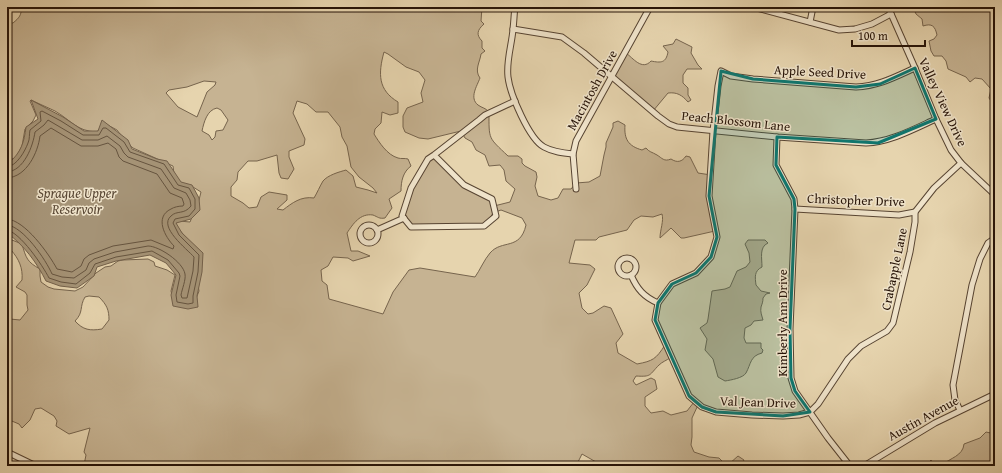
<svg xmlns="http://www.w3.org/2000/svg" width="1002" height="473" viewBox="0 0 1002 473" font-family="'Gentium Book Plus',serif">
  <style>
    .green { fill: #c6b392; stroke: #76644d; fill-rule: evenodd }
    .water { fill: #a59376; stroke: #73604a }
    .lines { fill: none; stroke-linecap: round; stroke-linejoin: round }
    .shore { stroke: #66543f; stroke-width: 1 }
    .minor-casing { stroke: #574432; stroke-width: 7 }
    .minor { stroke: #efe3ca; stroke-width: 5 }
    .marked { fill: #0f766e; fill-opacity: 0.2; stroke: #0f766e; stroke-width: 3; stroke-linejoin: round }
    .labels { text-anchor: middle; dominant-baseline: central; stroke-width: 3; stroke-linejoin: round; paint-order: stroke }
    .street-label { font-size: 13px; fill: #271408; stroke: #efe3ca }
    .water-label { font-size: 14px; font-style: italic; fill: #594734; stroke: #efe3ca }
  </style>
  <rect width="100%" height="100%" fill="#e6d4ae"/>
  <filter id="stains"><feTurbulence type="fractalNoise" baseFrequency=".005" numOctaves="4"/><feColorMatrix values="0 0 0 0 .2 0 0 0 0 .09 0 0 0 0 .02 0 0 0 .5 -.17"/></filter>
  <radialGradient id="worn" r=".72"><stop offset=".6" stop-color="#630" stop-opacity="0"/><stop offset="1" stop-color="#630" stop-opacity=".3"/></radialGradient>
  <g class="green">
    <path d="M21 7H49L53 11H63L68 7H482L481 21 484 24C477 30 476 35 482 41V48L485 51 481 54C480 62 474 70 480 78 477 86 469 98 478 105 482 108 486 108 489 112 489 140 488 137 508 156H518L522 159V163L525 166 536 172 537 177 535 186 538 196 551 200 558 198 563 189H571L576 183 589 182 600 176 604 155 606 147V143L613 127V123L618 121 625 125C624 139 628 146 642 150L646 148C649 152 652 152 657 155 662 158 664 162 671 159 677 163 682 162 686 156L690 157 698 173 711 175 710 202 715 231 684 238H681L671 228 660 238C660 230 664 221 662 214L653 217 641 216 634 220 627 230 599 237 596 240H575L569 263 590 265 595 269 587 285 579 293 582 308 588 314 593 313 604 306 611 308 623 334 616 343 618 353 637 364C653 361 656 359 665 345L670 358C667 360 662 362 659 365 649 375 652 377 636 376L633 381 636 385 651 378 655 380 657 389 645 397V406L651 413 663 411 671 415 687 411 694 402 698 405 692 418V437L691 445 694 452 709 457 719 458 723 462 729 464 738 456 744 460 741 466H603L582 454 576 466H245L237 464 230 466 163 465V466H86L84 465 86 455 84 452 90 428 69 434 56 426 57 421 54 416 41 408 35 409 30 420 22 428 19 424 7 419V318L10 319 20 320 28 310 27 305V295L25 292 16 287 22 280C23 268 19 259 11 250H7V238L22 244C26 258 27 262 40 269V276L41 282 48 287 54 289 75 291 83 287 96 273 105 267 111 266 118 261 123 260 148 259 154 262 155 266 167 270 175 275 171 291 173 299 194 304 199 291 198 285 200 261 202 252 190 247C189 236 179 233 176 224L179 221 190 222 199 200 201 192 193 187 186 186 175 182 173 166 133 148 127 143 117 130 104 123 97 132C76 131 72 121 55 111 47 107 39 104 31 100L30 101 36 115 33 121 25 129 22 146 16 158 11 159 7 166V23H13C19 18 22 15 21 7ZM384 52 388 54 406 67 419 72 425 80 421 93 423 102 407 108 403 116V127L405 132 419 138 428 139 461 131 465 138 472 142 476 150 485 155 489 166 500 165 504 170 506 181 515 189 510 202 494 206 485 193 464 185 436 155 424 166 403 209 405 219 416 227 477 225 487 223 493 213 501 210 522 218 526 225C520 251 502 239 490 253 484 260 480 270 475 277L420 268 409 270 393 292 383 314 329 299 327 285 322 281 321 270 328 266 333 257 348 258 353 261 370 256 358 251H351L347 233C353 224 360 213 373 215 378 217 379 219 385 218L392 208 389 199 401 191C401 181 403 172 411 166L408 159C405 158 401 159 398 158 387 155 379 142 374 134L375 129 381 123 382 112 390 115 398 113V102C378 90 378 74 384 52ZM204 81 216 82 215 85 207 92 197 117 178 107 166 93 169 90 187 87ZM297 101 307 104 316 112H328L340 127 342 137 347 146 351 167 359 177 373 188 377 193 368 190 356 187 353 176 346 170C339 172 328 175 323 181 320 186 317 193 314 198 301 196 292 203 283 210L277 209 287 200V195L269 192 261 197 257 207 249 208 243 203 231 196V187L237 180 238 172 248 161H257L277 155 279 173 281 178 288 179 294 169 289 157V151L304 145 305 139 293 113ZM217 108 221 110 228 120 223 130 216 131 215 137 212 140 209 135 202 131C204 122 207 110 217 108ZM89 296 99 297C107 305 109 310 109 320L102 329C90 331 83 330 75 321 84 312 79 307 85 297Z"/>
    <path d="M913 7H995V107L989 98 991 89 982 79 975 78 970 82 966 77 948 69 946 61 942 56H934L931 51 929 41 934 39 937 35C935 26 932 23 923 26L922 19 916 14Z"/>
    <path d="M676 39 692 47 691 53 698 65 702 69H687L683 75V83L688 88V95L691 100 688 102C682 95 677 92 668 93L653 111 612 75 626 53C633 58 642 71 651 61 661 63 666 63 668 52L663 46 673 44Z"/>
    <path d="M748 240H765L768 243C759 247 762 258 762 267 754 271 755 277 756 285L761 291 770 293 766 294 763 298C763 302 762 304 761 307 760 312 762 316 763 320L754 321 751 325 745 328 744 338 746 343H761V348L763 350 762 353C750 356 751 364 746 373 743 378 731 380 725 381L718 377 713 359 705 350 707 339 700 328 707 323 708 319 712 291 725 289 730 287 737 271 746 267 750 262 749 253 745 244Z"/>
    <path d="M986 432 995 434V466H925L931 460 935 465H942C950 458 963 456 964 444L980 438Z"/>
  </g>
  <path class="water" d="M31 100 63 117 84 131H98L102 120 128 140 132 149 157 159 167 161 181 182 192 185 199 198 200 210 191 219 176 223 182 233 203 253 202 272 197 296 198 307 188 309 173 306 171 295 176 275 166 263 150 255 116 261 97 267 94 276 77 288 60 286 46 281C37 263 24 245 7 233V163H9C21 152 24 143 26 127L38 119Z"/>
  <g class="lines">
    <g class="shore">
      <path d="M7 167C17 166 25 151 28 143 30 139 29 134 30 130L41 121 40 112 42 111 61 121 83 135H99L103 128H106L124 142 130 152 164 164 178 185 189 188 195 199V209L189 216 175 219 173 223 179 235 199 255 198 272 193 296V303L188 304 177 302 176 295 180 276 179 273 168 260 152 251 116 257 95 264 90 273 76 284 61 282 49 278C43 266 20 232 7 230"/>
      <path d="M7 172C24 171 33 146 35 132L44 125 48 120 82 140H98L107 136 120 146 124 153 128 157 161 169 174 188 186 193 190 200 191 206C184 215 177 210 171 216 158 227 187 249 194 257L193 271 187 298H182L181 295C182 289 186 280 185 274 183 262 159 246 148 246L115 252 94 259 89 263 86 270 74 278 62 277 52 274C46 260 23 226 7 225"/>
      <path d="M7 178C27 177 38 152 40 136L51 128 81 146H98L108 143 116 149 119 157 123 161 157 174 170 193 182 198 184 204 183 206C179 206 174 207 171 209 154 217 165 237 174 246L173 249 151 240 113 246 89 255 84 259 81 266 72 272 57 269C49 254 25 220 7 219"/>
    </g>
    <defs>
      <g id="minor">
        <path d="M515 7C514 14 514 21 513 29 512 44 506 61 508 77 510 94 529 139 544 147 553 152 563 153 573 154"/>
        <polyline points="753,7 839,30 855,29 872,24 891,14"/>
        <polyline points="888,7 915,68 936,119 951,150 961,163 995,195"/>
        <polyline points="810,22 813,7"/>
        <path d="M513 29 562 37 584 53 658 116 669 124 677 127 777 137 866 143C890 142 914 129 936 119"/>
        <path d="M915 68C895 77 879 86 856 87L753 79 731 76 721 71 718 86 713 131 709 196 717 237 711 257 696 273 672 284 658 303 655 320 689 396 702 407 716 412 752 415 783 416 799 415 810 412 818 404 848 359 861 346 887 331 893 323 910 252 915 222V212L934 188 961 163"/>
        <polyline points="777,137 776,165 794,199 795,209 790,329 791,378 795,391 828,438 850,466"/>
        <polyline points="434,155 464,185 492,199 496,216 484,226 411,227 402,216 411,188 428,159 434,155 479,120 485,115 515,101"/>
        <polyline points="576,189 573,154 576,141 650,7"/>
        <polyline points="795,209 899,215 915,212"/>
        <circle cx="369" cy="234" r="9"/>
        <polyline points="377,230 404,218"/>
        <circle cx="627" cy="267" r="9"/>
        <path d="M631 275C637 289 644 297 658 303"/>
        <polyline points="960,410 955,400 953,385 972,285 980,259 988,243 995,238"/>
        <polyline points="7,452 36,466"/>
        <polyline points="864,466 935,423 995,394"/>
      </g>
    </defs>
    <use href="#minor" class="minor-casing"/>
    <use href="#minor" class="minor"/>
  </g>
  <path class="marked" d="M915 68 936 119 878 143 777 137 776 165 794 199 795 209 790 329 791 378 795 391 810 412 783 416 716 412 702 407 689 396 655 320 658 303 672 284 696 273 711 257 717 237 709 196 721 71 753 79 856 87 880 84Z"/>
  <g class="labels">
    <g class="street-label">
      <text transform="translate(820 72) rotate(3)">Apple Seed Drive</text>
      <text transform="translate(592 90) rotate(-61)">Macintosh Drive</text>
      <text transform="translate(943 102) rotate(65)">Valley View Drive</text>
      <text transform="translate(736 121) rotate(6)">Peach Blossom Lane</text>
      <text transform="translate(856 200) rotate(2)">Christopher Drive</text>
      <text transform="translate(894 269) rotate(-78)">Crabapple Lane</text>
      <text transform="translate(782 323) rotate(-90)">Kimberly Ann Drive</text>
      <text transform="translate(758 402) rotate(2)">Val Jean Drive</text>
      <text transform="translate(923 418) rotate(-29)">Austin Avenue</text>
    </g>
    <g class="water-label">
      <text x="77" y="193">Sprague Upper<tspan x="77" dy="16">Reservoir</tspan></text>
    </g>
  </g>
  <rect width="1002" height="473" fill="none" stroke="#e6d4ae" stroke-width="24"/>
  <rect x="8" y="8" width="986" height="457" fill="none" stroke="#271408" stroke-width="2"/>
  <rect x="12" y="12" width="978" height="449" fill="none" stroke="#271408"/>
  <path d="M852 40v6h73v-6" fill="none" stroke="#271408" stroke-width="2"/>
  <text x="858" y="40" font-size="12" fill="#271408" stroke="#efe3ca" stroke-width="3" paint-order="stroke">100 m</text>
  <rect width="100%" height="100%" filter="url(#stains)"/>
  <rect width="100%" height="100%" fill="url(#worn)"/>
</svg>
